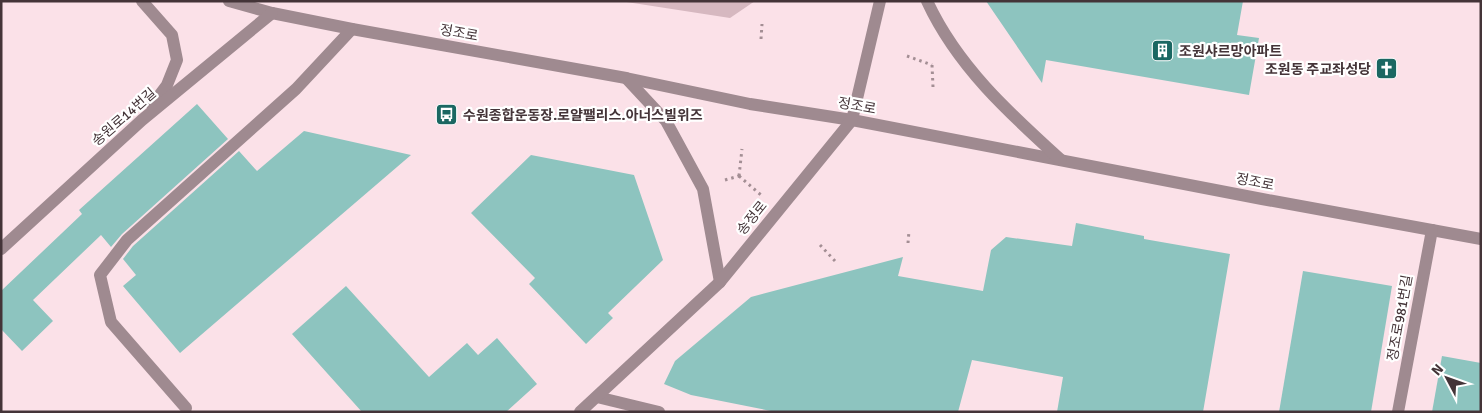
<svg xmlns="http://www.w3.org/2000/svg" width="1482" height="413" viewBox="0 0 1482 413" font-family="Signika,'Noto Sans KR',sans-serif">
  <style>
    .green { fill: #d6b8c0 }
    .building { fill: #8dc4bf }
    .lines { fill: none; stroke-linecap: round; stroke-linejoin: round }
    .path { stroke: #a38e94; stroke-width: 3; stroke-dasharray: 2.5 4; stroke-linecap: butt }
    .minor { stroke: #9f8a90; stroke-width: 12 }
    .labels { text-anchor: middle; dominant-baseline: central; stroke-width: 4.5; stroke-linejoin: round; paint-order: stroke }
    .street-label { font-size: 14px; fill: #443438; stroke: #fff }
    .poi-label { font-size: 14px; font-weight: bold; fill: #443438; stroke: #fff; text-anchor: start }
  </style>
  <rect width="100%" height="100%" fill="#fbe1e8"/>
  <polygon class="green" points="620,1 755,1 730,18"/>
  <g class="building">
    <polygon points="986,1 1243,1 1237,35 1259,38 1249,95 1046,60 1042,83"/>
    <polygon points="197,104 228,139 122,234 111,247 101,235 33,300 53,321 22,351 1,329 1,291 82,214 79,210"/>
    <polygon points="304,131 411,155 180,353 123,286 136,275 123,259 133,246 239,151 257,171"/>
    <polygon points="531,155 634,175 663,260 608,313 613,318 586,344 529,284 535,278 471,213"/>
    <polygon points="1076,223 1144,236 1144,239 1230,254 1203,412 1057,412 1063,377 972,360 958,412 776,412 691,395 664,384 675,361 751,297 903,257 898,276 983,291 991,250 1006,237 1072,246"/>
    <polygon points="1303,271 1392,286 1371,412 1279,412"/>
    <polygon points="346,286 429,377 467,343 478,355 497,338 537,384 506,412 362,412 292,334"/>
    <polygon points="1442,356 1481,363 1481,412 1432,412"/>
  </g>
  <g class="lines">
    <g class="path">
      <polyline points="761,39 762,24"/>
      <polyline points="907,56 932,65"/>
      <polyline points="932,65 933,87"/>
      <polyline points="739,176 761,195"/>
      <polyline points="739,176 742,149"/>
      <polyline points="725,180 739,176"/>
      <polyline points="908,243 909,231"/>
      <polyline points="820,245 835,261"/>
    </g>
    <g class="minor">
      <polyline points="142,1 172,35 177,60 167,85 152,105"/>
      <polyline points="229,1 272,13 352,29 626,78 750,104 852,120 1262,199 1481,239"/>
      <path d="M927 1C957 66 1009 113 1061 160"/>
      <polyline points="626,78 666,121 703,189 720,282"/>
      <polyline points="1,249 142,120 272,13"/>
      <polyline points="597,397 659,412"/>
      <polyline points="186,408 111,322 100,275 127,240 296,89 352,29"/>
      <polyline points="580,412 720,282 852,120 880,1"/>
      <polyline points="1398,412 1432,230"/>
    </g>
  </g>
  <defs>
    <symbol id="building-square" viewBox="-11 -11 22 22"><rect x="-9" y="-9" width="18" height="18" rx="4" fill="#1b6762" stroke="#fff"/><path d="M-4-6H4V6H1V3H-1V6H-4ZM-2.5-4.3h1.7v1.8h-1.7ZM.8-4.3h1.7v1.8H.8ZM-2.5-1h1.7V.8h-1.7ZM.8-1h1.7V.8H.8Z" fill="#fff"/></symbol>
    <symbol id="church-square" viewBox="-11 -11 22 22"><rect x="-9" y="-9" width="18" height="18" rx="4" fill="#1b6762" stroke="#fff"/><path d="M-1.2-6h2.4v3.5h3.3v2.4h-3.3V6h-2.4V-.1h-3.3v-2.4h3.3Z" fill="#fff"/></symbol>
    <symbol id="bus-square" viewBox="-11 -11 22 22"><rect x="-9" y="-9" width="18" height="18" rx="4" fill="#1b6762" stroke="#fff"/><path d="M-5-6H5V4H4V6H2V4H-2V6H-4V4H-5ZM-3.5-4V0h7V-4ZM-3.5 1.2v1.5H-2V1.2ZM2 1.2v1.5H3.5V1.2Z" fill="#fff"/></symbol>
  </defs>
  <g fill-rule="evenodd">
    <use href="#building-square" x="1150" y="38" width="25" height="25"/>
    <use href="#church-square" x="1374" y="56" width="25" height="25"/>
    <use href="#bus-square" x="434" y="102" width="25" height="25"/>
  </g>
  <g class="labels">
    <g class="street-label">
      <text transform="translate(459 33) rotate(10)">정조로</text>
      <text transform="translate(857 106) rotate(10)">정조로</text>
      <text transform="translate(124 117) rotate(-41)">송원로14번길</text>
      <text transform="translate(1255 182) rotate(11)">정조로</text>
      <text transform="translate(752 218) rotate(-51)">송정로</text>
      <text transform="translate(1400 318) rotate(-80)">정조로981번길</text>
    </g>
    <g class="poi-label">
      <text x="1179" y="51">조원샤르망아파트</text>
      <text x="1371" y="69" text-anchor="end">조원동 주교좌성당</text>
      <text x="463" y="115">수원종합운동장.로얄팰리스.아너스빌위즈</text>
    </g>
  </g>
  <rect width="1482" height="413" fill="none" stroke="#443438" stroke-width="5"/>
  <g transform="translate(1447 378) rotate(311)" stroke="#ffffff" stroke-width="4" paint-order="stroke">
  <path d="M0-4L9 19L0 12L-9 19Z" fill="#443438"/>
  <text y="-8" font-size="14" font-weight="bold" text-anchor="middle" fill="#443438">N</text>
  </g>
</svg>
